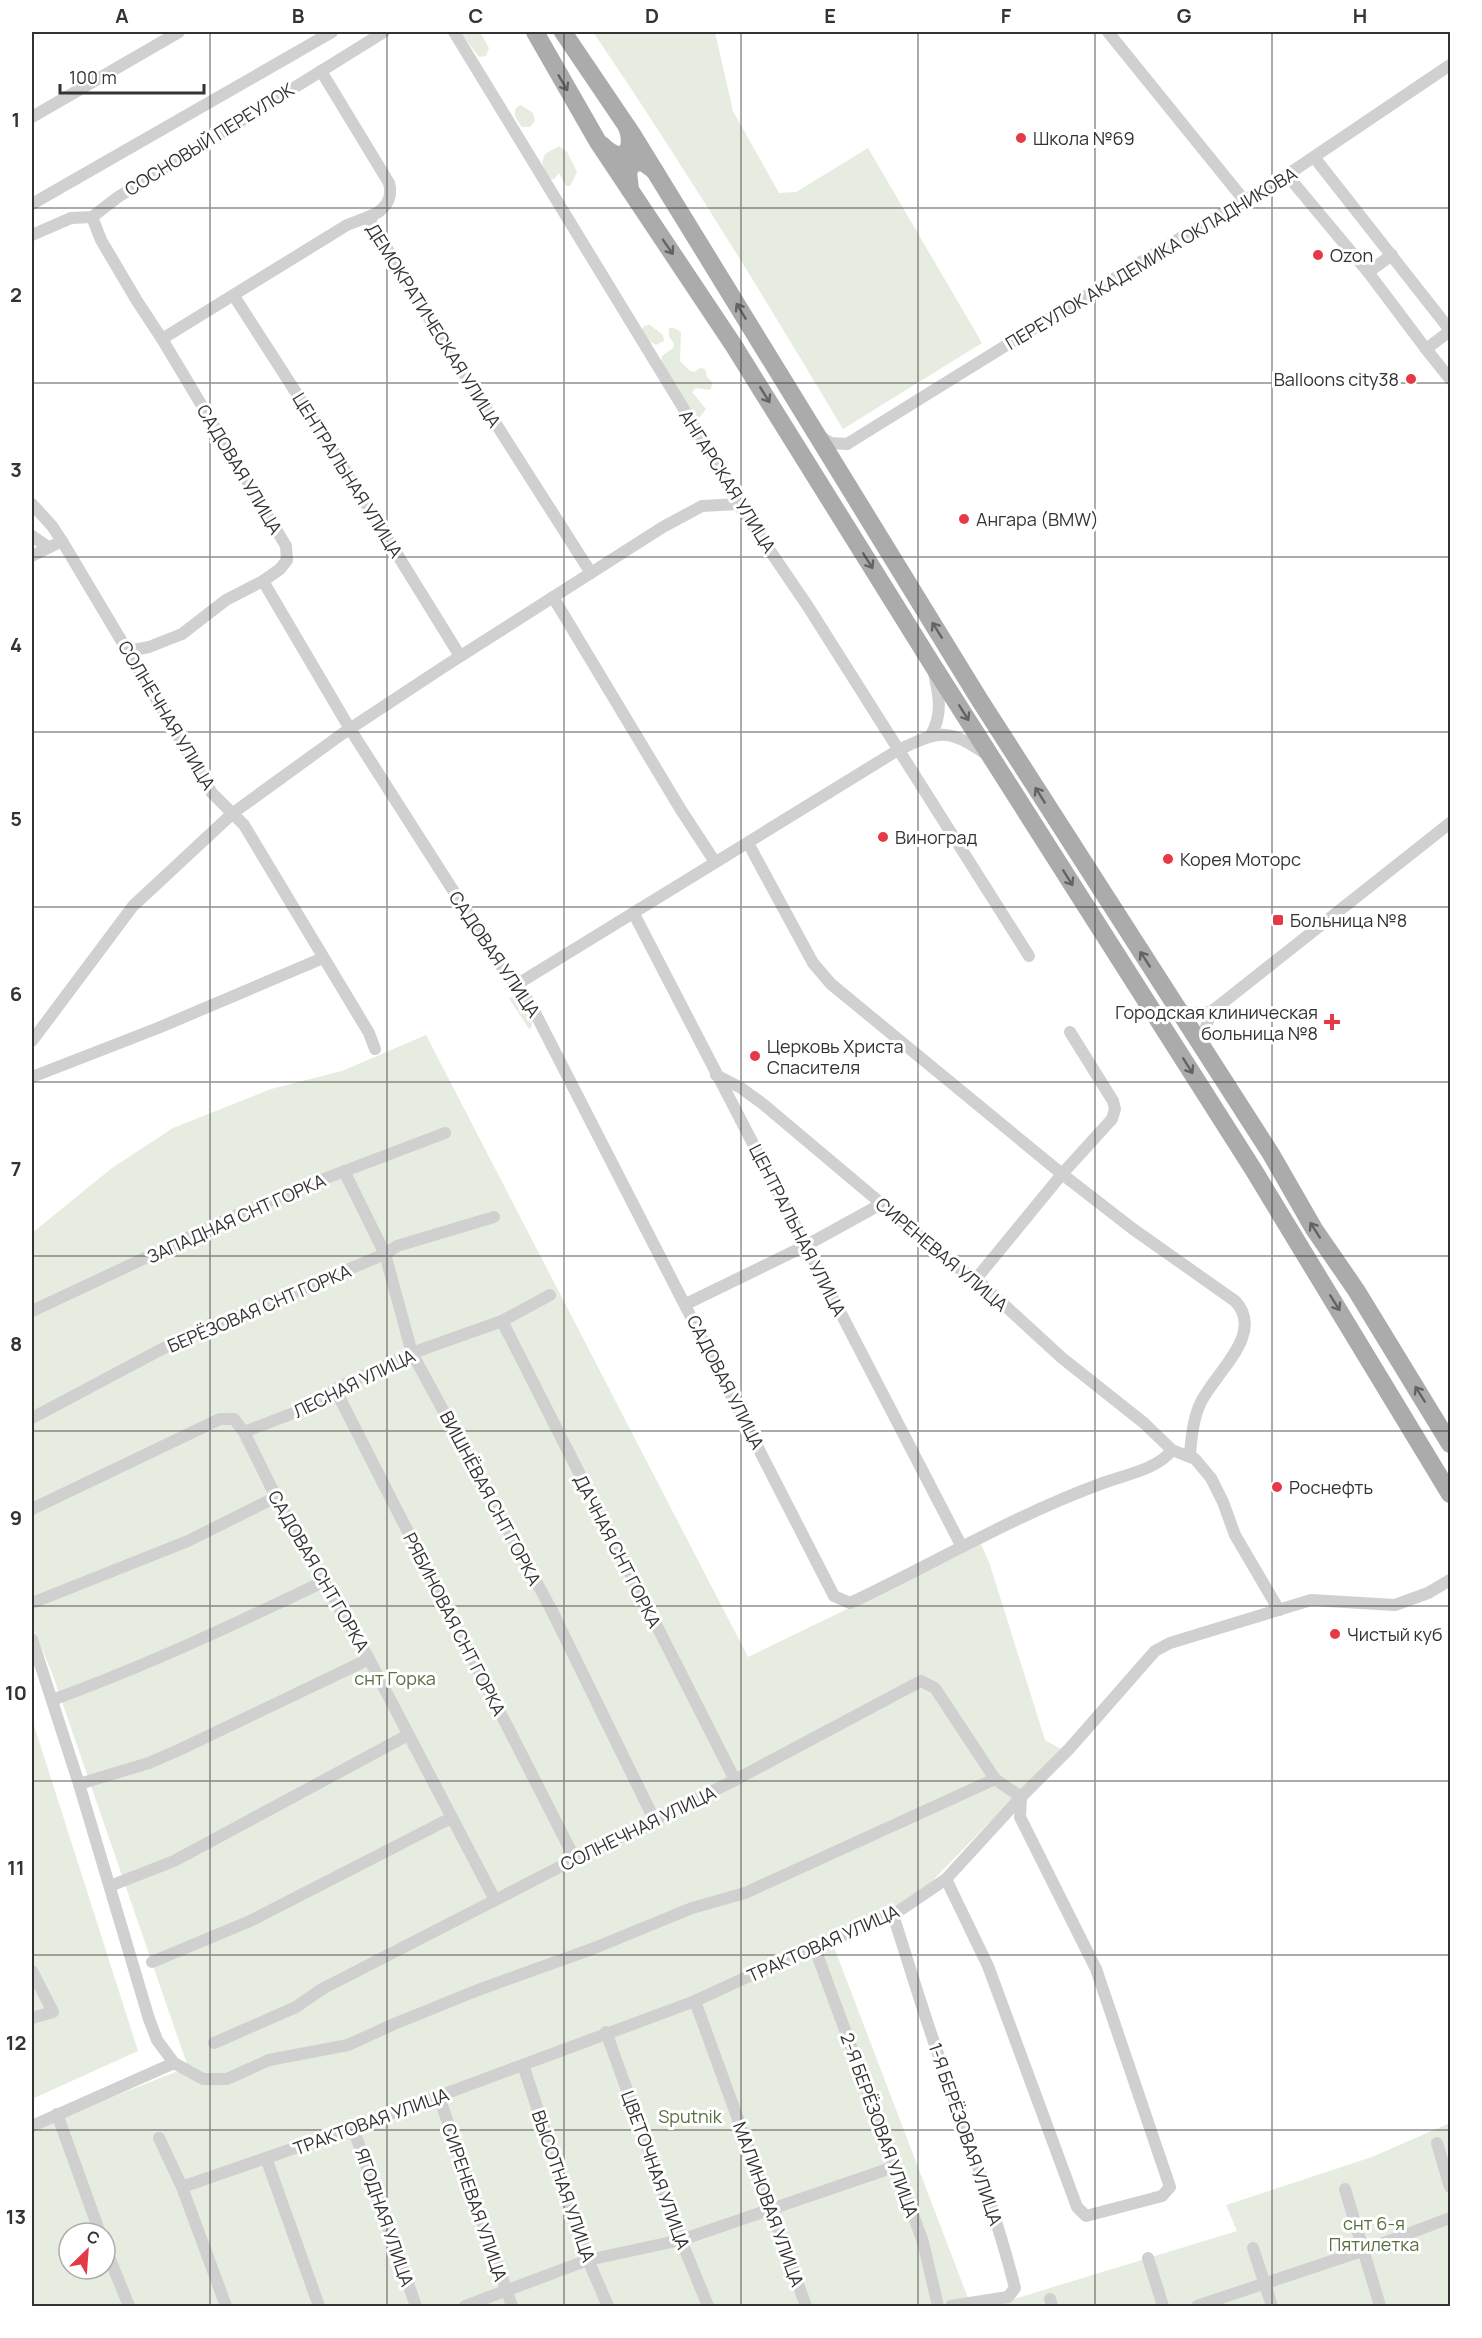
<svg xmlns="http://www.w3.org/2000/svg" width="1482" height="2338" viewBox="0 0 1482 2338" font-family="Manrope,sans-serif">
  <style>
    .green { fill: #e6ecdf; fill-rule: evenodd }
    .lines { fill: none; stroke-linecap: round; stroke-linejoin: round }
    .minor { stroke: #d0d0d0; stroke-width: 12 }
    .primary { stroke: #ababab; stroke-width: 18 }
    .oneway { stroke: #636363 }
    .grid { fill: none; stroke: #333; stroke-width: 1.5; stroke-opacity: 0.55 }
    .poi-dot { fill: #e63946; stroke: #fff; stroke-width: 2 }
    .labels { text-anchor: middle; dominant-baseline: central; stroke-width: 6; stroke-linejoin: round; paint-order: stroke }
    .poi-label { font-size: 18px; fill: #333; stroke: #fff; text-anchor: start }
    .street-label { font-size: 18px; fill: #333; stroke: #fff }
    .park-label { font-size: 18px; fill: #56703f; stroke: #fff }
    .neatline { fill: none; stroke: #333; stroke-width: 2 }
    .grid-label { font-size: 20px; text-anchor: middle; font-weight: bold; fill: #333 }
  </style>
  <rect width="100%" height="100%" fill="#fff"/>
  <g class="green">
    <polygon points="460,32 480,32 489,48 486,56 479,57"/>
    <path d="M593 32H715L733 111 779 193 796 192 868 148 982 343 843 429C763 295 681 161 593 32Z"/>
    <path d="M521 105 533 113 535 121 530 127H522C517 120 509 110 521 105Z"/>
    <polygon points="559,146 567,152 577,172 570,186 566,186 559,173 554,179 548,179 542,162 545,154"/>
    <polygon points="650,325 663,335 664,341 656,345 649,341 642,330 644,326"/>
    <polygon points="669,328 674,328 681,332 680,361 689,370 694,372 700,368 705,369 707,377 713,383 710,390 696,388 692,392 706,409 699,418 694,414 661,362 662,356 673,348 674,344 669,336"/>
    <polygon points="514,996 520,998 533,1020 531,1028 529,1029 510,1000 509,998"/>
    <path d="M426 1035 748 1657 981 1544 989 1562 1045 1740 1061 1749 898 1916 834 1947 971 2306H32V2129L188 2067 52 1673 32 1625V1233L112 1168 173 1128 271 1089 342 1071ZM69 2233H105V2269H69Z"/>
    <polygon points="32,1719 138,2051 32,2099"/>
    <polygon points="1450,2123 1450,2306 991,2306 1237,2231 1226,2205 1372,2157"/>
  </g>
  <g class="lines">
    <g class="minor">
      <polyline points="454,32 715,460 738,504 807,605 1029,956"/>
      <polyline points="1108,32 1244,200"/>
      <path d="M321 71 389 183C394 200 383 212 368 217"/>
      <polyline points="32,117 179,32"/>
      <polyline points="1314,157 1450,330"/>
      <polyline points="1287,175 1368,272 1426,349"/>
      <polyline points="32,204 332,32"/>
      <path d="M92 217 101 240 137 301 162 339 286 546 287 560 280 569 263 581 350 729 502 967 530 1003 834 1596 850 1603C935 1563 1015 1515 1103 1483 1125 1475 1158 1469 1172 1450L1144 1423 1062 1358 976 1279 958 1268 763 1104 741 1088 716 1075"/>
      <polyline points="32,235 71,218 92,217 118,197 384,32"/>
      <polyline points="1368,272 1392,255"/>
      <polyline points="234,296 324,436 460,656"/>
      <polyline points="1450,331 1426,349 1450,379"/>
      <polyline points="162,339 347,225 368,217 438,333 591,573"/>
      <polyline points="818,435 831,443 847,444"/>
      <polyline points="847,444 1165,247 1287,175 1450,65"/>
      <polyline points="32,504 52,526 62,541 212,793 244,825 369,1033 375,1049"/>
      <polyline points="32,536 48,547"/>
      <polyline points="32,556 62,541"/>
      <polyline points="553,597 681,810 715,862"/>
      <polyline points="129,651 149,647 182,634 226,600 263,581"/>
      <path d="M931 735C943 714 939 696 934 673"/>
      <polyline points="748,843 813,963 831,984 1062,1174 976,1279"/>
      <polyline points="634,914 962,1547"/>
      <path d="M516 985 898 750C940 731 946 727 986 754"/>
      <polyline points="1177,1009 1191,1013 1211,1012 1450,823"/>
      <path d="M1070 1032 1113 1101 1115 1109 1112 1119 1062 1174 1133 1229 1235 1301C1266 1333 1215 1373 1201 1402 1193 1418 1191 1438 1190 1456"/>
      <polyline points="32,1041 133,906 233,813 342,734 445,666 663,527 702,506 738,504"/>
      <polyline points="1204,1048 1203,1036 1211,1012"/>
      <polyline points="32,1077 158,1028 323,958"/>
      <polyline points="344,1171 385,1254 412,1353 550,1607 654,1819"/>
      <polyline points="686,1304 805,1246 883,1203"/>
      <polyline points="32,1311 237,1215 300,1188 445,1133"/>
      <polyline points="502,1321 735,1780"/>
      <polyline points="335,1389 575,1859"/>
      <polyline points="32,1418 177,1341 385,1254 397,1246 494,1217"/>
      <polyline points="244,1432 276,1497 369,1659 495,1900"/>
      <polyline points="1172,1450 1195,1459 1211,1478 1223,1502 1235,1535 1279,1610"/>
      <polyline points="32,1509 220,1419 234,1419 244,1432 312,1406 335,1389 412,1353 502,1321 550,1295"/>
      <polyline points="32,1603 188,1541 276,1497"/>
      <polyline points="32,1639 79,1784 149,2019 157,2040 174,2063"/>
      <path d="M52 1700C146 1666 235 1624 325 1581"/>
      <polyline points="79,1784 149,1763 181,1749 369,1659"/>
      <polyline points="946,1879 988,1966 1077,2207 1086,2216 1162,2196 1170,2187 1096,1969 1020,1817 1021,1797"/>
      <polyline points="110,1886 174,1861 408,1735"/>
      <path d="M893 1915C907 1958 920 2002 935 2045 963 2126 994 2205 1015 2288L1008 2297 951 2306"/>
      <polyline points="814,1946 923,2242 938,2306"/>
      <polyline points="152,1962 250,1921 451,1818"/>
      <polyline points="32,1971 53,2012 32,2018"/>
      <polyline points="695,2001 806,2306"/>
      <polyline points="606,2032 681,2240 708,2306"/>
      <polyline points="214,2043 296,2007 322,1989 575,1859 735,1780 921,1681 935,1688 995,1779 1021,1797"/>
      <polyline points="523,2065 588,2260 608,2306"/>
      <polyline points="439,2097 512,2306"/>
      <polyline points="57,2114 100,2233"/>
      <polyline points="32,2126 174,2063 203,2079 227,2079 269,2060 348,2045 394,2024 478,1990 592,1949 692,1908 745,1893 995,1779"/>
      <polyline points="353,2128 416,2306"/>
      <polyline points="159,2138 182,2187 226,2306"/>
      <polyline points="1437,2143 1450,2187"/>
      <polyline points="266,2158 319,2306"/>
      <polyline points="182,2187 353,2128 695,2001 814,1946 893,1915 946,1879 1021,1797 1069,1749 1155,1651 1170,1643 1311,1600 1395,1605 1428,1593 1450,1580"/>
      <polyline points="1345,2189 1380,2306"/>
      <polyline points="105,2247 129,2306"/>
      <polyline points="1253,2248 1272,2306"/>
      <polyline points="1148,2258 1163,2306"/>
      <polyline points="1050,2299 1052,2306"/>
      <polyline points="465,2306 588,2260 681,2240 894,2167"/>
      <polyline points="1197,2306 1362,2251 1450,2218"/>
    </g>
    <g class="primary">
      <polyline points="535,32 598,142 734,346 932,664 1253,1169 1450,1494"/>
      <polyline points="563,32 632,134 979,699 1271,1154 1314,1229 1356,1290 1450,1444"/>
      <path d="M602 145C622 166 636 151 627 127"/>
      <polyline points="630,190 628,172 633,163 643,162 655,171"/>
    </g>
  </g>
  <defs><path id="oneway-shaft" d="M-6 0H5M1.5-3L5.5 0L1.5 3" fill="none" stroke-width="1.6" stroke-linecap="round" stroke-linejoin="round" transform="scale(1.5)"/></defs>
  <g class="oneway">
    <use href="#oneway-shaft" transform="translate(563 83) rotate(60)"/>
    <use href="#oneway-shaft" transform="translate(668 247) rotate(55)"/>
    <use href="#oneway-shaft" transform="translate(741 311) rotate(-121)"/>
    <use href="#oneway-shaft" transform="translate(765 395) rotate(58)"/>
    <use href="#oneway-shaft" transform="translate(868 561) rotate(58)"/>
    <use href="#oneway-shaft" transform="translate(937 630) rotate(-122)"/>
    <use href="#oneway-shaft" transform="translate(964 713) rotate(58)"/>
    <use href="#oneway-shaft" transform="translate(1040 795) rotate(-122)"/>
    <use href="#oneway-shaft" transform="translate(1068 878) rotate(58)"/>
    <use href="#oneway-shaft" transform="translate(1145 959) rotate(-123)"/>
    <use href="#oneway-shaft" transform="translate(1188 1066) rotate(58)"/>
    <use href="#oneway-shaft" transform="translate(1315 1230) rotate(-123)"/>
    <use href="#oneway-shaft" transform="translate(1335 1303) rotate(58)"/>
    <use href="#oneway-shaft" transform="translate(1420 1394) rotate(-122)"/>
  </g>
  <path class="grid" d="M210 32V2306M387 32V2306M564 32V2306M741 32V2306M918 32V2306M1095 32V2306M1272 32V2306M32 208H1450M32 383H1450M32 557H1450M32 732H1450M32 907H1450M32 1082H1450M32 1256H1450M32 1431H1450M32 1606H1450M32 1781H1450M32 1955H1450M32 2130H1450"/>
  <g class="poi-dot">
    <circle cx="1021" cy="138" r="6"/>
    <circle cx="1318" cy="255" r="6"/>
    <circle cx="1411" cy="379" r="6"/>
    <circle cx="964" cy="519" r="6"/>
    <circle cx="883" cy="837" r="6"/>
    <circle cx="1168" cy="859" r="6"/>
    <rect x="1272" y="914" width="12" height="12" rx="3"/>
    <path d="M1329 1013h6v6h6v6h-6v6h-6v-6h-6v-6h6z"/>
    <circle cx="755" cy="1056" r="6"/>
    <circle cx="1277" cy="1487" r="6"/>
    <circle cx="1335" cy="1634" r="6"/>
  </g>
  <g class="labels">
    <g class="poi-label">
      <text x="1033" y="138">Школа №69</text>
      <text x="1330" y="255">Ozon</text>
      <text x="1399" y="379" text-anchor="end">Balloons city38</text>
      <text x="976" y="519">Ангара (BMW)</text>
      <text x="895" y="837">Виноград</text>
      <text x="1180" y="859">Корея Моторс</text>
      <text x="1290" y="920">Больница №8</text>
      <text x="1318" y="1012" text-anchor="end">Городская клиническая<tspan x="1318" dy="21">больница №8</tspan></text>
      <text x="767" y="1046">Церковь Христа<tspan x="767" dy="21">Спасителя</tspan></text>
      <text x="1289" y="1487">Роснефть</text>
      <text x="1347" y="1634">Чистый куб</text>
    </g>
    <g class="street-label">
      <text transform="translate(209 139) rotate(-32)">СОСНОВЫЙ ПЕРЕУЛОК</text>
      <text transform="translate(1151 258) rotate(-31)">ПЕРЕУЛОК АКАДЕМИКА ОКЛАДНИКОВА</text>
      <text transform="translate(434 325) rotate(58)">ДЕМОКРАТИЧЕСКАЯ УЛИЦА</text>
      <text transform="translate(240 469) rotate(59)">САДОВАЯ УЛИЦА</text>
      <text transform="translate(348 475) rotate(58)">ЦЕНТРАЛЬНАЯ УЛИЦА</text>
      <text transform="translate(728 481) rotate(58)">АНГАРСКАЯ УЛИЦА</text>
      <text transform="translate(167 715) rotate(59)">СОЛНЕЧНАЯ УЛИЦА</text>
      <text transform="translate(495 954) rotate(56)">САДОВАЯ УЛИЦА</text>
      <text transform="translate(236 1218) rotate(-24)">ЗАПАДНАЯ СНТ ГОРКА</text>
      <text transform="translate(798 1230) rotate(63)">ЦЕНТРАЛЬНАЯ УЛИЦА</text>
      <text transform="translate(942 1254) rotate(40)">СИРЕНЕВАЯ УЛИЦА</text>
      <text transform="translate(259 1308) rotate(-23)">БЕРЁЗОВАЯ СНТ ГОРКА</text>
      <text transform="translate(726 1382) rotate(63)">САДОВАЯ УЛИЦА</text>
      <text transform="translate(354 1383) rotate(-26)">ЛЕСНАЯ УЛИЦА</text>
      <text transform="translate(491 1498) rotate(62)">ВИШНЁВАЯ СНТ ГОРКА</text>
      <text transform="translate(618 1551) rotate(63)">ДАЧНАЯ СНТ ГОРКА</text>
      <text transform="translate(319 1571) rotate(60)">САДОВАЯ СНТ ГОРКА</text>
      <text transform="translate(455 1624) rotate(63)">РЯБИНОВАЯ СНТ ГОРКА</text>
      <text transform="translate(638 1828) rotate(-26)">СОЛНЕЧНАЯ УЛИЦА</text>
      <text transform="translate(823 1943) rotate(-24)">ТРАКТОВАЯ УЛИЦА</text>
      <text transform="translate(371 2121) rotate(-20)">ТРАКТОВАЯ УЛИЦА</text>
      <text transform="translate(880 2125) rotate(70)">2-Я БЕРЁЗОВАЯ УЛИЦА</text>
      <text transform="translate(966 2134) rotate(71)">1-Я БЕРЁЗОВАЯ УЛИЦА</text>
      <text transform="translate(656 2170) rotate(70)">ЦВЕТОЧНАЯ УЛИЦА</text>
      <text transform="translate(564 2186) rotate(71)">ВЫСОТНАЯ УЛИЦА</text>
      <text transform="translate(475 2202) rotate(71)">СИРЕНЕВАЯ УЛИЦА</text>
      <text transform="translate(769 2204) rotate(70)">МАЛИНОВАЯ УЛИЦА</text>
      <text transform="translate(385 2217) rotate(71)">ЯГОДНАЯ УЛИЦА</text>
    </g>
    <g class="park-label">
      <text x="395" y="1678">снт Горка</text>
      <text x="690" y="2116">Sputnik</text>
      <text x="1374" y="2223">снт 6-я<tspan x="1374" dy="21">Пятилетка</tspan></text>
    </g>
  </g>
  <rect width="1482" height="2338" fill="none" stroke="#ffffff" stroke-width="66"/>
  <g transform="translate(87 2251) rotate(25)"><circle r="28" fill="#ffffff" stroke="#adadad" stroke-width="1.5"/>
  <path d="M0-4.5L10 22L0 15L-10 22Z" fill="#e63946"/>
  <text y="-9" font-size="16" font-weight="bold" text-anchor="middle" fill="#333333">С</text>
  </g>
  <path d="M60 84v9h144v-9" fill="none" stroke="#333333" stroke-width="3"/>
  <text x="69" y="84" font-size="18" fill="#333333" stroke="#ffffff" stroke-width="4.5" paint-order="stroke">100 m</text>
  <rect x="33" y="33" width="1416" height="2272" class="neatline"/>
  <g class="grid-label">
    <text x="122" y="23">A</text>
    <text x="298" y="23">B</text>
    <text x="476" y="23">C</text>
    <text x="652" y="23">D</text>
    <text x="830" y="23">E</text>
    <text x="1006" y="23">F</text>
    <text x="1184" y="23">G</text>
    <text x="1360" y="23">H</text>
    <text x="16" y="127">1</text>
    <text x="16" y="302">2</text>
    <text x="16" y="477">3</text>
    <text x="16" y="652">4</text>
    <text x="16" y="826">5</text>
    <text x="16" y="1001">6</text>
    <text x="16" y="1176">7</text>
    <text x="16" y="1351">8</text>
    <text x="16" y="1525">9</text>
    <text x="16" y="1700">10</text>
    <text x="16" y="1875">11</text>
    <text x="16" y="2050">12</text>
    <text x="16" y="2224">13</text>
  </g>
</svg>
